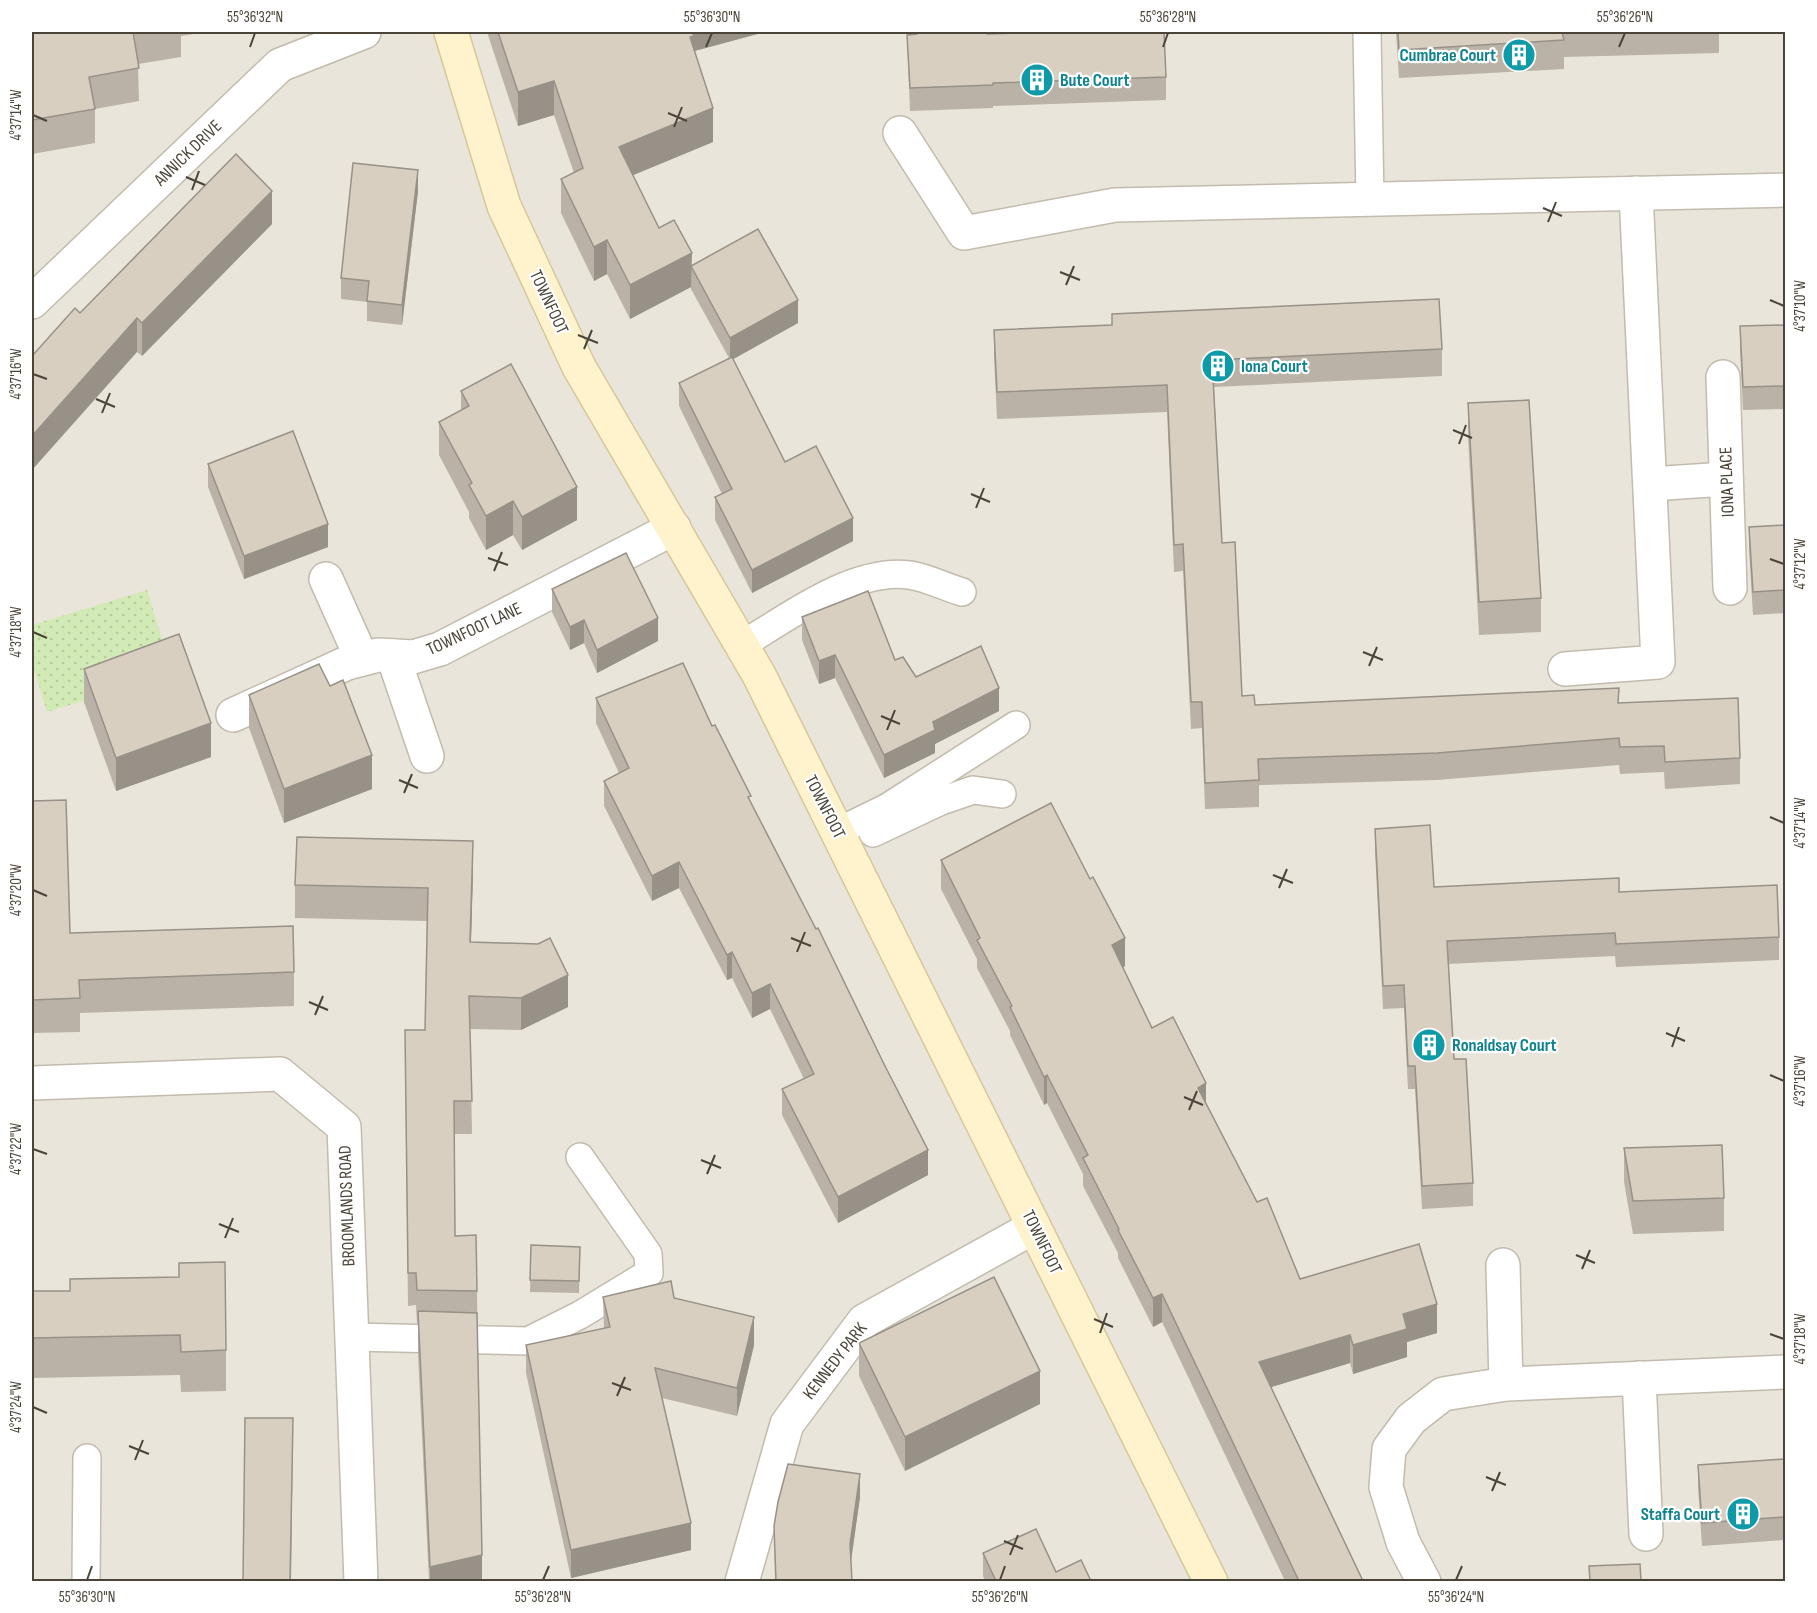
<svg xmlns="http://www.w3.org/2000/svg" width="1817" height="1613" viewBox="0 0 1817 1613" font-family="'Sofia Sans Condensed',sans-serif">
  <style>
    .residential { fill: #eae5da }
    .park { fill: url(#park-dots) }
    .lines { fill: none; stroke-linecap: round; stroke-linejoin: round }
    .service-casing { stroke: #c2bbae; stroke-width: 30 }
    .minor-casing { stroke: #c2bbae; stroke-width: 36 }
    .secondary-casing { stroke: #d6c79b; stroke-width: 36 }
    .service { stroke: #fff; stroke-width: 27 }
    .minor { stroke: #fff; stroke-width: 33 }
    .secondary { stroke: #fff3cd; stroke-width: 33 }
    .wall { fill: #bab2a6 }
    .shaded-wall { fill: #979187 }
    .building { fill: #d8cfc1; stroke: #979187; stroke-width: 1.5 }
    .ticks { fill: none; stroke: #4b4439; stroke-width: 2 }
    .labels { text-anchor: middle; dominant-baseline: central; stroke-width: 4.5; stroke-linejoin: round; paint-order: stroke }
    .culture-label { font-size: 18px; font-weight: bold; fill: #0d838f; stroke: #fff; text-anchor: start }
    .street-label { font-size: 18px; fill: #4b4439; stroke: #fff }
    .neatline { fill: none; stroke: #4b4439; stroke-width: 2 }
    .ticks-label { font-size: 15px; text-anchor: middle; fill: #4b4439 }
  </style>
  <defs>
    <pattern id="park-dots" width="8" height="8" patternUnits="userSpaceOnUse" patternTransform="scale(1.5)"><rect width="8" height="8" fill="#d2eab5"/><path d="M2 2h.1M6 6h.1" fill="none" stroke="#b6ca9c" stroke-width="1.8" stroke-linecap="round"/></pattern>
  </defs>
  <rect width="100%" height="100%" fill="#f6f3ec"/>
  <rect class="residential" x="32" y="32" width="1753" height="1549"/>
  <polygon class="park" points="147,590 172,673 47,712 32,662 32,625"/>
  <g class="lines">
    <defs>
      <g id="service">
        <polyline points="1367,32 1370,200"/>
        <path d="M742 645C788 617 853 568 909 575 926 577 945 587 962 592"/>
        <polyline points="837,832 888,807 1016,725"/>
        <polyline points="873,833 941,801 973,790 1002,794"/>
        <polyline points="352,1337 528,1341 580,1315 649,1273 648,1254 580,1157"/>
        <polyline points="86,1582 87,1458"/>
      </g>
      <g id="minor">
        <polyline points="900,133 964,233 1115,205 1786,190"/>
        <polyline points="32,302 280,65 364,32"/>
        <polyline points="1723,377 1730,588"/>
        <polyline points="1650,484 1726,479"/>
        <polyline points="326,579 362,659"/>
        <polyline points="393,656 427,756"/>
        <polyline points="1565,669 1658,662 1636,193"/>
        <polyline points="233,715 347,663 378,655 413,657 440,649 674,528"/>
        <polyline points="32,1083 280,1074 344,1127 361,1582"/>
        <polyline points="1503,1265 1506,1384"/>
        <polyline points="1639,1378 1646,1534"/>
        <polyline points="742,1582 787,1424 864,1321 1034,1227"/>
        <polyline points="1424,1582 1403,1542 1386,1487 1389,1449 1411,1419 1443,1394 1506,1384 1786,1372"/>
      </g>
      <polyline id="secondary" points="451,32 504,206 579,367 759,675 1211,1582"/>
    </defs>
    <use href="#service" class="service-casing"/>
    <use href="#minor" class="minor-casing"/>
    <use href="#secondary" class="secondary-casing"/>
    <use href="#service" class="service"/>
    <use href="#minor" class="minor"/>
    <use href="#secondary" class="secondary"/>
  </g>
  <g class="wall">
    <polygon points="32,32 207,32 181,36 181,57 138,64 139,101 95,109 95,143 32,154"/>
    <polygon points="487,32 765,32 695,51 713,142 633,175 659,228 692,265 798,323 733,359 785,462 853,541 752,593 715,520 715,497 722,494 679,406 679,383 729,358 691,289 691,287 630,319 607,274 594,281 561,213 561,179 574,173 554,115 518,126"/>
    <polygon points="916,32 976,32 987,34 1166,77 1166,100 993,106 993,108 910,111 907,35 916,34"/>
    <polygon points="1396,32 1719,32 1719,53 1564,57 1564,69 1399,78"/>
    <polygon points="418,191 402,325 367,321 367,302 341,299 341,278"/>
    <polygon points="272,224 142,356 137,352 80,313"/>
    <polygon points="1112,314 1442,349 1442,376 1214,387 1222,543 1242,696 1255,705 1619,703 1740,758 1740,784 1665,789 1664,772 1620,774 1619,765 1437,780 1259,785 1259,807 1205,809 1202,728 1191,729 1183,571 1174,572 1167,412 997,419 994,357 994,330 1112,325"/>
    <polygon points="1785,325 1785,409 1743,410 1740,349 1740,326"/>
    <polygon points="461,391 577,520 522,550 513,535 486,550 469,518 469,512 439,455 439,422 461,410"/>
    <polygon points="1468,403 1541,598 1541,632 1479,635 1468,436"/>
    <polygon points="208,464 328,547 244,579 208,487"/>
    <polygon points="1785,525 1785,613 1753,615 1749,550 1749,527"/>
    <polygon points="552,589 658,641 597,673 584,643 570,650 552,612"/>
    <polygon points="802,617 895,660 916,677 999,711 935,744 935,753 884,778 835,678 819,684 802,640"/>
    <polygon points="84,669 211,757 116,791 84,702"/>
    <polygon points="249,695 372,789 284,823 249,728"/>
    <polygon points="596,698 712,726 751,802 928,1175 838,1223 782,1115 782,1089 804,1079 770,1009 752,1018 732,978 727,980 679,888 652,901 604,806 604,781 619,773 596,723"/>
    <polygon points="32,801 70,933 294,972 294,1006 80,1013 80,1032 32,1033"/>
    <polygon points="1375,829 1434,887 1619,892 1779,937 1779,960 1616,967 1615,956 1448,964 1454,1059 1473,1183 1473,1206 1422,1209 1415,1089 1408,1089 1404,1008 1383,1009 1375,852"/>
    <polygon points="941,860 1125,966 1123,968 1152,1028 1206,1104 1257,1202 1300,1279 1437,1333 1407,1342 1407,1357 1353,1374 1350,1363 1271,1387 1363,1581 1285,1581 1162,1322 1153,1327 1118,1258 1118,1253 1083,1186 1083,1174 1047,1103 1044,1105 1010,1035 1010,1031 977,968 977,959 941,889"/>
    <polygon points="473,873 471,942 568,1007 521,1030 470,1029 472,1134 454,1134 455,1236 477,1291 482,1581 429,1581 418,1354 418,1323 417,1323 416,1305 408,1306 405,1063 425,1030 427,921 295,918 295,885"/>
    <polygon points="1624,1148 1724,1198 1724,1231 1633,1234 1624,1182"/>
    <polygon points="531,1245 580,1247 579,1293 530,1292"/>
    <polygon points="32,1291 70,1291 226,1350 226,1391 181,1392 180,1375 32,1378"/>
    <polygon points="603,1297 674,1298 754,1345 737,1416 662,1398 691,1550 571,1578 526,1373 526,1345 604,1328"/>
    <polygon points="859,1343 1040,1404 905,1471 859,1376"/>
    <polygon points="1785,1459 1785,1540 1702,1546 1698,1488 1698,1465"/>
    <polygon points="860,1497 851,1561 852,1581 775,1581 774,1526"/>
    <polygon points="983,1553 1056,1572 1091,1581 985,1581 983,1576"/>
  </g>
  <g class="shaded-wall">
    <polygon points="688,32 765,32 694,51"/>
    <polygon points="554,81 554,115 518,126 518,92"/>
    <polygon points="713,108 713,142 619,181 619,147"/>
    <polygon points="418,170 418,191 402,325 402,305"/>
    <polygon points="272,191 272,224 142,356 142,323"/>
    <polygon points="607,240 607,274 594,281 594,247"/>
    <polygon points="692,253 691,287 630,319 630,285"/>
    <polygon points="798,300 798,323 730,361 730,338"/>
    <polygon points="137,318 137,352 32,470 32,436"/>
    <polygon points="577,487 577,520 522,550 522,517"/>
    <polygon points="513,501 513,535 486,550 486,516"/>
    <polygon points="853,518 853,541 752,593 752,570"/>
    <polygon points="328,524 328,547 244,579 244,556"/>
    <polygon points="658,618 658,641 597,673 597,650"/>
    <polygon points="584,620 584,643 570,650 570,627"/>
    <polygon points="835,655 835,678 819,684 819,661"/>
    <polygon points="999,688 999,711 935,744 935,753 884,778 884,755 933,722"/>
    <polygon points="211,723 211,757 116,791 116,758"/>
    <polygon points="372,755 372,789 284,823 284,789"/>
    <polygon points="473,841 473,873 470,975 470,942"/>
    <polygon points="679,862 679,888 652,901 652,876"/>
    <polygon points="1125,938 1125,966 1112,973 1112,945"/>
    <polygon points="732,952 732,978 727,980 727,955"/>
    <polygon points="568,975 568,1007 521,1030 521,998"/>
    <polygon points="770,984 770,1009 752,1018 752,993"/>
    <polygon points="1047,1075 1047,1103 1044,1105 1044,1077"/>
    <polygon points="1206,1083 1206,1112 1198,1088"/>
    <polygon points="928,1150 928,1175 838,1223 838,1197"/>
    <polygon points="1162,1294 1162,1322 1153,1327 1153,1298"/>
    <polygon points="1437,1304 1437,1333 1407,1342 1407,1357 1353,1374 1353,1345 1403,1314"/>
    <polygon points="754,1317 754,1345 737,1416 737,1388"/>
    <polygon points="1350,1335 1350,1363 1259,1391 1259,1362"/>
    <polygon points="1040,1371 1040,1404 905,1471 905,1437"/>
    <polygon points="293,1418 291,1581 290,1581"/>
    <polygon points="860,1474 860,1497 850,1568 850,1544"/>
    <polygon points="691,1523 691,1550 571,1578 571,1550"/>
    <polygon points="482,1555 482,1581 430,1581 430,1567"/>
  </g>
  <g class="building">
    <polygon points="32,32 134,32 133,32 139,68 89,77 95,109 32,120"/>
    <polygon points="498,32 692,32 694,36 690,37 713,108 619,147 659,228 674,220 692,253 630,285 607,240 594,247 561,179 583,168 554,81 518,92"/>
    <polygon points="917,32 987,32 987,34 1053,32 1164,32 1166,77 993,83 993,85 910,88 907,35 917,34"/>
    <polygon points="1398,32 1562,32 1564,40 1399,50"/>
    <polygon points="236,154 272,191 142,323 137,318 32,436 32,356 75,308 80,313"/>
    <polygon points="353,163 418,170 402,305 367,301 369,281 341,278"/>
    <polygon points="758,229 798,300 730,338 691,266"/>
    <polygon points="1439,299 1442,349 1212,360 1222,543 1235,542 1242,696 1254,695 1255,705 1619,688 1618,703 1738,698 1740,758 1665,762 1664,746 1620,747 1619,738 1437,753 1258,759 1259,780 1205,783 1202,702 1191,702 1183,544 1174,545 1167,385 997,392 994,330 1112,325 1112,314"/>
    <polygon points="1785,325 1785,386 1743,387 1740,326"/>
    <polygon points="732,357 785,462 816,446 853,518 752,570 715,497 732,489 679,383"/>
    <polygon points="511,364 577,487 522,517 513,501 486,516 469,485 472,483 439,422 469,406 461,391"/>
    <polygon points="1529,400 1541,598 1479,602 1468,403"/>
    <polygon points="293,431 328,524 244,556 208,464"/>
    <polygon points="1785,525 1785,590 1753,592 1749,527"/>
    <polygon points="626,553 658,618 597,650 584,620 570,627 552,589"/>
    <polygon points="868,591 895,660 903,657 916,677 981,646 999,688 933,722 935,730 884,755 835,655 819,661 802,617"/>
    <polygon points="179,634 211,723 116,758 84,669"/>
    <polygon points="683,663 712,726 715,725 751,796 748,797 816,929 818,928 884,1064 928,1150 838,1197 782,1089 814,1074 770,984 752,993 732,952 727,955 679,862 652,876 604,781 629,768 596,698"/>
    <polygon points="319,664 330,686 343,680 372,755 284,789 249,695"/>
    <polygon points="66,800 70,933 293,926 294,972 79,980 80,998 32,1000 32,801"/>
    <polygon points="1051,803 1090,879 1093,877 1125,938 1112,945 1152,1028 1173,1017 1206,1083 1198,1088 1257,1202 1267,1198 1300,1279 1419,1244 1437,1304 1403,1314 1407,1329 1353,1345 1350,1335 1259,1362 1363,1581 1299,1581 1162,1294 1153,1298 1118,1230 1119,1229 1083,1158 1088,1155 1047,1075 1044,1077 1010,1007 1012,1006 977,940 980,938 941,860"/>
    <polygon points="1430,825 1434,887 1619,878 1619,892 1777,885 1779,937 1616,944 1615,933 1447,941 1454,1059 1466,1059 1473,1183 1422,1186 1415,1066 1408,1066 1404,985 1383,986 1375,829"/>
    <polygon points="297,837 473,841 470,942 538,944 550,938 568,975 521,998 469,996 472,1101 454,1101 455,1236 476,1235 477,1291 417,1290 416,1273 408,1273 405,1030 425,1030 428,888 295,885"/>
    <polygon points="1722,1145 1724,1198 1633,1201 1624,1148"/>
    <polygon points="531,1245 580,1247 579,1281 530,1280"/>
    <polygon points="225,1262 226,1350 181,1352 180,1335 32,1338 32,1291 70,1291 70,1279 179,1277 179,1263"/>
    <polygon points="994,1277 1040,1371 905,1437 859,1343"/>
    <polygon points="671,1281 674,1298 754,1317 737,1388 655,1368 691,1523 571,1550 526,1345 610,1327 603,1297"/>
    <polygon points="418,1311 477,1313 482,1555 430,1567"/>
    <polygon points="245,1418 293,1418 290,1581 243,1581"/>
    <polygon points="1785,1459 1785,1517 1702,1523 1698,1465"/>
    <polygon points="788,1464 860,1474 850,1544 852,1581 776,1581 774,1526 778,1502"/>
    <polygon points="1036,1529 1056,1572 1081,1560 1091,1581 996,1581 983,1553"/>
    <polygon points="1640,1564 1641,1581 1590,1581 1589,1566"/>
  </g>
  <path class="ticks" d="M250 47 255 33M706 47 712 33M1163 47 1168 33M1619 47 1625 33M668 113 687 121M33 115 47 121M674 127 682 107M186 177 205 185M192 190 199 171M1543 208 1562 216M1548 222 1556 202M1060 272 1080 280M1066 285 1074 266M1770 300 1784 306M578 335 598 343M584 349 592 330M33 374 47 379M96 399 115 407M102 413 110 393M1453 430 1472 438M1459 444 1466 425M971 494 990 502M976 508 984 488M488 558 508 565M1770 559 1784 564M494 571 502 552M33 632 47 638M1363 652 1383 660M1369 666 1377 647M881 716 900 724M887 730 895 710M399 780 418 788M404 793 412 774M1770 817 1784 823M1273 875 1293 883M1279 888 1287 869M33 890 47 896M791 938 811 946M797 952 805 932M309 1002 328 1010M315 1015 323 996M1666 1033 1685 1041M1672 1047 1679 1027M1770 1075 1784 1081M1184 1097 1203 1105M1189 1110 1197 1091M33 1149 47 1154M701 1160 721 1168M707 1174 715 1155M219 1224 239 1232M225 1238 233 1218M1576 1255 1595 1263M1582 1269 1590 1250M1094 1319 1113 1327M1100 1333 1107 1313M1770 1334 1784 1339M612 1383 631 1390M617 1396 625 1377M33 1407 47 1413M129 1446 149 1454M135 1460 143 1440M1486 1477 1506 1485M1492 1491 1500 1472M1004 1541 1023 1549M1010 1555 1018 1535M87 1580 92 1566M543 1580 549 1566M1000 1580 1005 1566M1456 1580 1462 1566"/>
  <defs>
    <symbol id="building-disc" viewBox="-11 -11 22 22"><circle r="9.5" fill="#0f9aa8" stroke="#fff"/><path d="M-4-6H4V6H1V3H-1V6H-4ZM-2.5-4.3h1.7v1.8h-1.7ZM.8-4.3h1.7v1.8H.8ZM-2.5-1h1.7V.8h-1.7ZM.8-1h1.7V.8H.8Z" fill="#fff"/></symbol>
  </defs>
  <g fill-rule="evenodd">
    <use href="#building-disc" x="1500" y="36" width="38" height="38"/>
    <use href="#building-disc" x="1018" y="61" width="38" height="38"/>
    <use href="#building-disc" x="1199" y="347" width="38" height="38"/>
    <use href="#building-disc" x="1410" y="1026" width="38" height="38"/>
    <use href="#building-disc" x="1724" y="1495" width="38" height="38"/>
  </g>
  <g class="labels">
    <g class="culture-label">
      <text x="1496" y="55" text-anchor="end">Cumbrae Court</text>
      <text x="1060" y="80">Bute Court</text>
      <text x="1241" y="366">Iona Court</text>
      <text x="1452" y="1045">Ronaldsay Court</text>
      <text x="1720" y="1514" text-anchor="end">Staffa Court</text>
    </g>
    <g class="street-label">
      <text transform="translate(188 153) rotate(-44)">ANNICK DRIVE</text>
      <text transform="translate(549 302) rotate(65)">TOWNFOOT</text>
      <text transform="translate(1727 482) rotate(-92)">IONA PLACE</text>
      <text transform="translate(474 629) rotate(-25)">TOWNFOOT LANE</text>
      <text transform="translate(825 807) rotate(63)">TOWNFOOT</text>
      <text transform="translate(347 1206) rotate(-92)">BROOMLANDS ROAD</text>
      <text transform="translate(1042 1242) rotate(64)">TOWNFOOT</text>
      <text transform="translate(835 1361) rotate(-52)">KENNEDY PARK</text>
    </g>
  </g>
  <rect width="1817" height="1613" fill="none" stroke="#ffffff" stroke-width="66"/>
  <rect x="33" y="33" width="1751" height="1547" class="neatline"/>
  <g class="ticks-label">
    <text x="255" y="22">55°36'32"N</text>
    <text x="712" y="22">55°36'30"N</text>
    <text x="1168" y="22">55°36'28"N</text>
    <text x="1625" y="22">55°36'26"N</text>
    <text transform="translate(16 115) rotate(-90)" y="5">4°37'14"W</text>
    <text transform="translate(1800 306) rotate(-90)" y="5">4°37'10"W</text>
    <text transform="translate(16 374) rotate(-90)" y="5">4°37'16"W</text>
    <text transform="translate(1800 564) rotate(-90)" y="5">4°37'12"W</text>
    <text transform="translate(16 632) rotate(-90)" y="5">4°37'18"W</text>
    <text transform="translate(1800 823) rotate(-90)" y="5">4°37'14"W</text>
    <text transform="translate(16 890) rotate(-90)" y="5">4°37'20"W</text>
    <text transform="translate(1800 1081) rotate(-90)" y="5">4°37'16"W</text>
    <text transform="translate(16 1149) rotate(-90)" y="5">4°37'22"W</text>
    <text transform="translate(1800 1339) rotate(-90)" y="5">4°37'18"W</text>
    <text transform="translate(16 1407) rotate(-90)" y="5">4°37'24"W</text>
    <text x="87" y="1602">55°36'30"N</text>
    <text x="543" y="1602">55°36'28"N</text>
    <text x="1000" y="1602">55°36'26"N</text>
    <text x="1456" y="1602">55°36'24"N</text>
  </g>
</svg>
